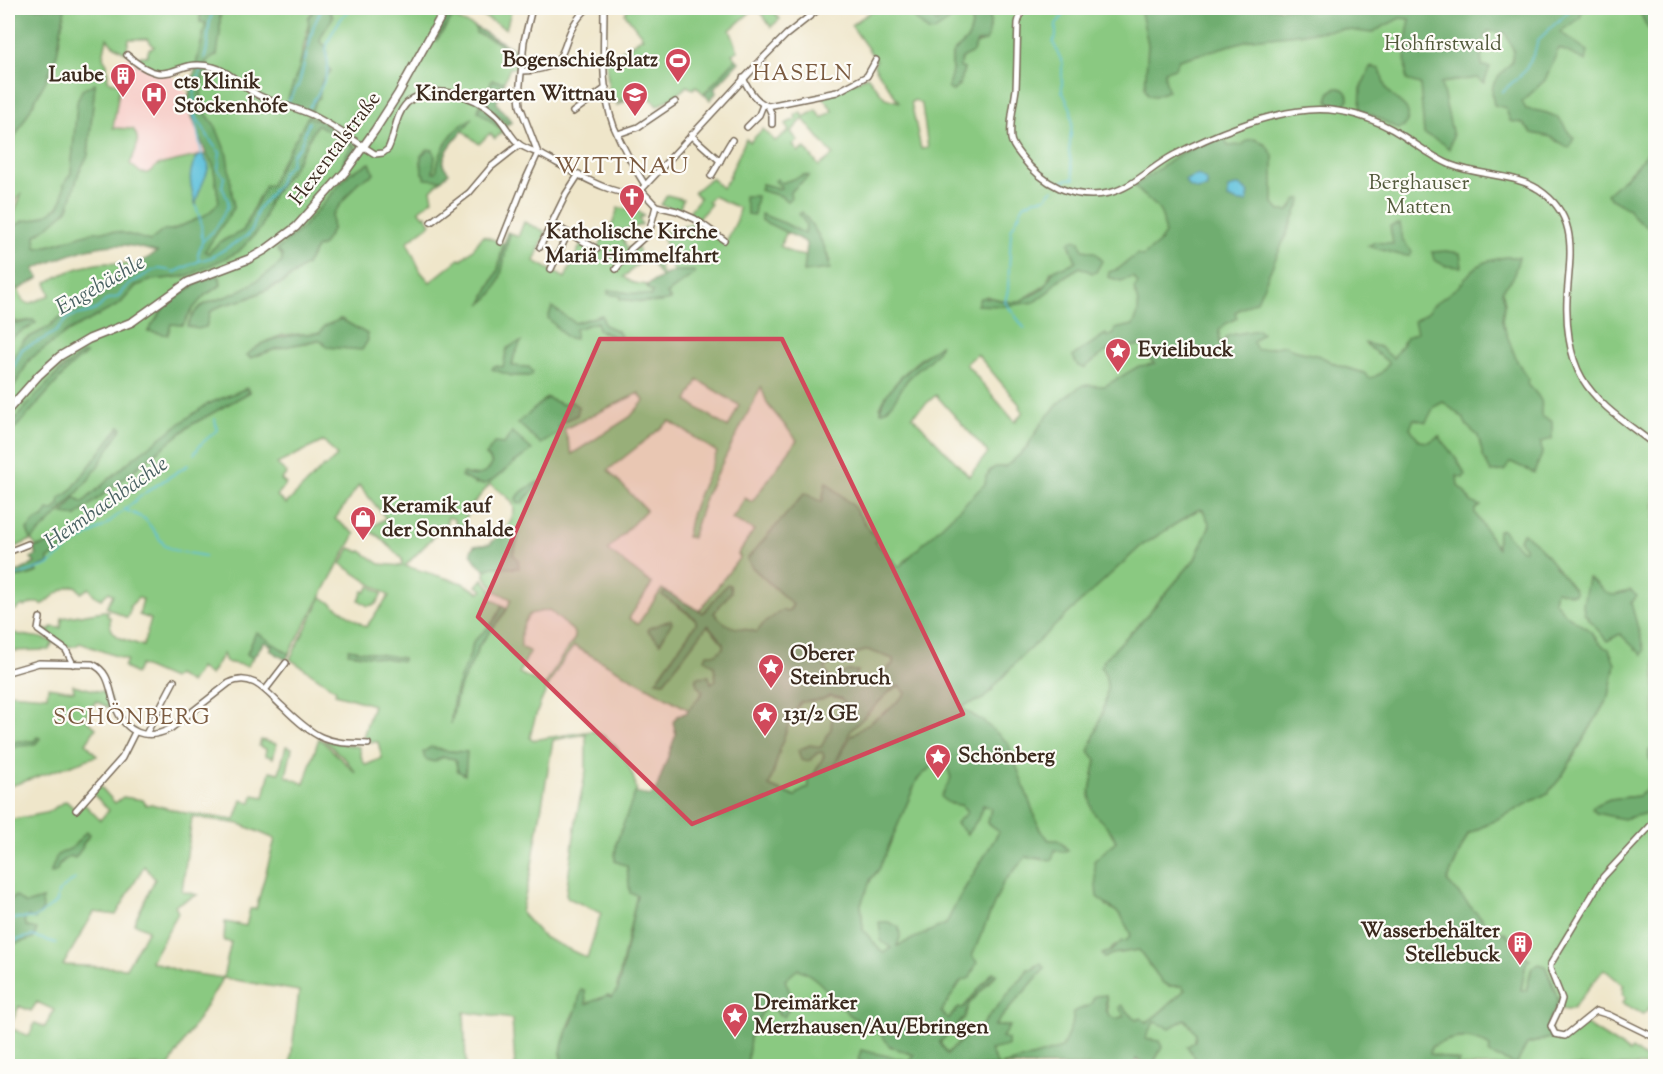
<svg xmlns="http://www.w3.org/2000/svg" width="1663" height="1074" viewBox="0 0 1663 1074" font-family="'Sorts Mill Goudy',serif">
  <style>
    .built { fill: #f7d0cb }
    .green { fill: #8ac981; stroke: #627a50; stroke-width: 1.5; fill-rule: evenodd }
    .forest { fill: #6fad6f; stroke: #556c46; stroke-width: 1.5; fill-rule: evenodd }
    .water { fill: #5ec1dc; stroke: #4c767d; stroke-width: 1.5 }
    .lines { fill: none; stroke-linecap: round; stroke-linejoin: round }
    .stream { stroke: #5ec1dc; stroke-width: 1.5 }
    .minor-casing { stroke: #7a6c5a; stroke-width: 8 }
    .major-casing { stroke: #7a6c5a; stroke-width: 10 }
    .minor { stroke: #fff; stroke-width: 5 }
    .major { stroke: #fff; stroke-width: 7 }
    .marked { fill: #d1495b; fill-opacity: 0.2; stroke: #d1495b; stroke-width: 4.5; stroke-linejoin: round }
    .labels { text-anchor: middle; dominant-baseline: central; stroke-width: 4.5; stroke-linejoin: round; paint-order: stroke }
    .park-label { font-size: 21px; fill: #535a3c; stroke: #fdfcf7 }
    .poi-label { font-size: 21px; font-weight: bold; fill: #3b2a1e; stroke: #fdfcf7; text-anchor: start }
    .street-label { font-size: 21px; fill: #3b2a1e; stroke: #fdfcf7 }
    .neighbourhood-label { font-size: 22px; letter-spacing: 1.5px; fill: #7b5b40; stroke: #fdfcf7 }
    .water-label { font-size: 22px; font-style: italic; fill: #475f60; stroke: #fdfcf7 }
    .quarter-label { font-size: 24px; letter-spacing: 1.5px; fill: #7b5b40; stroke: #fdfcf7 }
  </style>
  <rect width="100%" height="100%" fill="#fdfcf7"/>
  <filter id="ink" filterUnits="userSpaceOnUse"><feTurbulence type="fractalNoise" baseFrequency=".0167" numOctaves="2"/><feDisplacementMap in="SourceGraphic" scale="12" xChannelSelector="R" yChannelSelector="G"/><feConvolveMatrix kernelMatrix="1 2 1 2 8 2 1 2 1" color-interpolation-filters="sRGB"/></filter>
  <filter id="wash" filterUnits="userSpaceOnUse"><feTurbulence type="fractalNoise" baseFrequency=".008" numOctaves="4" result="noise"/><feDisplacementMap in="SourceGraphic" scale="24" xChannelSelector="R" yChannelSelector="G"/><feGaussianBlur stdDeviation="1.35" result="paint"/><feColorMatrix in="noise" values="0 0 0 0 0 0 0 0 0 0 0 0 0 0 0 0 0 1.4 0 .05"/><feComposite in="paint" operator="in"/></filter>
  <g filter="url(#wash)">
    <rect width="100%" height="100%" fill="#efe6ca"/>
    <polygon class="built" points="127,55 138,64 169,73 189,96 187,103 206,154 158,165 148,173 141,174 129,164 138,144 113,129 117,96"/>
    <g class="green">
      <path d="M65 8H201L200 22H206L196 66 162 74 138 64 140 56H147L149 49 154 47 148 39H129L126 53 112 44 107 38 103 57 107 64 108 81 120 84 113 128 133 129C142 141 135 151 130 164L141 173H148L158 165 206 154 213 164 219 202 213 209 204 216 172 230H164L150 241C135 236 105 230 90 234 71 238 55 246 36 248L34 236 50 225 72 193 79 172 88 155 95 83 74 143 71 173 64 184 63 198 58 207 48 214 37 219 23 221 8 234V220L14 213 22 193 8 208V150L46 80 57 54Z"/>
      <path d="M228 8H315L309 21 299 68 290 95 314 105 316 100 319 98 320 85 328 67 326 46 320 42V36L333 17 332 14 326 8H453L442 22 436 41 452 17 475 27 476 33C493 39 508 47 520 61V68H510L504 82 492 80 484 102 508 124 504 127 488 112 478 110 503 131 495 139 490 133 479 144 462 130 471 120C450 137 440 145 436 173L432 172 435 157 426 150 421 156C420 173 424 178 441 180L431 190 433 199 419 210 424 216 426 215 431 224 407 242 421 272 430 282 459 259 461 260 473 249 483 236 503 243 498 270 485 295 492 292 509 237 510 233 518 237 524 222 546 232 534 261 565 278 582 242 596 250 612 225 618 208 636 210 644 216 639 218 642 225 620 231 627 248 638 247 640 255 648 254 649 258 655 256 663 276 661 277 649 258 637 265 624 277 633 283 647 285 648 289 653 292 651 296 609 290 620 296 621 299C637 301 655 305 671 299L667 294 695 273 693 271H673L661 230 677 234C680 225 688 225 697 222L726 243 737 220 739 208 713 196 708 202 711 204 698 219 688 213 700 198 694 192 711 178 722 188 730 177 729 176 746 139 750 142 763 129 775 141 789 131 785 124 796 119 795 115 801 112 804 117 816 110 822 118 833 111 823 97 867 76 885 98 899 102 874 66 876 60 851 25 874 10 873 8H972C974 16 972 34 966 41 962 46 956 49 952 54V70L956 86 959 85 964 69 959 67C963 54 972 43 986 41 991 30 991 19 989 8H1655V145L1618 185 1655 227V746L1649 751V758L1653 764 1647 789 1639 796 1610 799 1594 806 1647 813 1655 798V1002L1643 1014 1622 1003 1626 998 1622 994 1624 991 1621 988 1624 986 1604 969 1573 1008 1567 1010 1556 1008C1560 996 1550 974 1543 965H1535L1531 970 1526 991 1521 990 1526 963 1530 959 1520 953 1505 933 1491 929 1447 882 1468 834 1548 793 1562 776 1609 696 1615 663 1064 398C1057 407 1049 414 1042 423 1035 431 1032 443 1024 450 1020 455 1015 459 1010 463 1000 472 987 460 986 484L898 568 825 487 822 503 748 559 752 567 793 605C784 619 768 617 757 632L729 628 714 613 731 592 727 585 703 613 700 610 740 557 738 554 754 530 732 519 745 498 752 502 797 440 768 405 761 387 706 495 692 538 687 537C690 505 706 481 717 452L670 421 608 470 646 510 608 550 652 584 629 618 638 624 662 589 665 591 663 595 696 620V624L656 681 664 682 707 625 723 643V648C711 658 714 666 716 681L697 685 703 692 689 710 574 646C553 672 536 706 530 738L532 740 592 731C616 737 635 771 637 794H635L616 844 615 861 627 866 629 884 637 894 617 987 618 989 612 997 608 995 586 1005 585 991C575 1011 557 1044 562 1066H515L512 1019 464 1012 466 1066H290L299 991 223 978 169 1066H16L15 1064 8 1063V946L32 937V928L27 927 23 921 42 899 26 904 8 903V820L46 813 66 801 77 811 83 803 100 820 109 810 92 793 99 785 115 803 123 797 143 800 146 805 151 804 186 813 235 820 242 800 251 803 253 795 264 797 270 771 279 773 286 746 292 748 286 776 304 784 319 738 356 773 347 761 324 740 359 747 362 760 366 765 382 758 378 742H371L370 739 363 737 373 705 335 694 336 690 290 659 322 597 366 627 389 596 341 564 350 548 360 552 361 551 380 564 402 566V559L380 537 367 530 386 518 359 485 335 519 355 534 289 654 256 633 247 654 253 658 247 666 226 662 223 654 210 675 200 668 190 683 177 675 172 679 140 665 135 674 124 667 127 660 80 643C67 653 54 640 43 632V629L50 631 51 627 61 628 62 618 104 611H108L107 616 110 617C108 640 126 639 143 646L151 619 139 615 143 599 138 598 129 607 131 609 127 618 106 607 113 595 109 592 101 599 95 596 89 588 81 593 76 586C63 586 52 598 42 605L40 603H32L24 607 23 605 14 611 8 610V579C18 577 27 577 37 572L35 569 48 563V558L59 541 37 547 31 540 11 549 8 535V435L23 420 70 367 85 354 63 367 8 427V393L13 388 30 359 67 332 120 304 136 286 152 280 188 276 238 252 261 228 270 199 293 168 318 123 351 144V149L345 156 343 168 355 151V146L308 116 295 143 280 164 271 185 258 198 243 231 220 242 208 253 205 251 234 207 216 127 202 108 201 93 206 62 220 33V15ZM915 100 922 105 928 148 921 149 911 102ZM803 119 833 155 819 166 805 148 798 152 793 145 798 141 791 132ZM370 163 374 174 358 182 332 215V230L323 245 316 248 306 265 283 283 246 299 220 306 210 312 206 327 187 326C201 296 211 305 235 293 252 285 268 274 282 262V255L277 250 302 228 350 173ZM804 175 809 176 790 192 787 201 781 196 760 190 762 184 781 189 782 183ZM802 213C814 226 824 244 830 261L804 272 806 256 794 254 780 246 787 232 784 223 805 234 806 224 800 214ZM1076 241 1080 267 1057 281 1050 290 1034 302 978 305 986 296 1013 303 1022 300 1046 285 1051 271 1063 269 1076 261 1069 243ZM220 278 221 285C216 290 209 292 204 296 195 305 189 314 183 325L171 324 149 331C170 299 181 286 220 278ZM552 308 575 323 602 315 604 325 618 331 613 337 598 330 597 322 574 329ZM340 319 367 334 286 346 250 358 247 355 255 348 267 341 283 335 320 333ZM1104 335 1089 363 1084 368 1078 366 1073 356ZM520 343 514 356 512 367 524 368 531 376H512L494 366 503 367 507 348ZM940 346C933 360 917 368 907 380 899 390 894 404 883 411L880 407C892 383 916 359 940 346ZM977 354 1020 405 1019 407 1023 412 1015 422 966 364ZM698 380 739 405 728 428 687 401ZM248 388 250 392 191 425 76 516 75 497 82 503 132 459 189 417 208 404ZM639 393 644 401 630 417 572 454 564 429ZM936 395 988 453 969 476 912 416ZM547 398 563 405 577 415 557 425 518 424ZM122 427 88 479 77 491 61 513 27 530C37 519 48 517 57 507 62 501 62 496 69 493ZM324 441 337 456 325 467 324 466 286 504 277 496 286 484 281 480 287 473 277 464ZM504 445 531 450 509 467 476 484 463 473C474 478 486 476 492 465L490 459 486 455ZM538 482 539 484 522 503 516 498 524 490ZM490 484C502 494 520 500 512 518 510 523 509 526 504 530H511L519 538 513 554 503 569C498 565 492 566 486 570L485 576 497 592 511 599 506 611 478 647V650L458 691 455 704C456 678 470 665 473 642 485 631 497 621 502 605L489 598 492 590 483 579 477 586 483 590 480 593 462 583 405 566 446 524 448 517 454 519 459 532 472 505ZM549 610 573 631 575 638 559 661 545 686 519 673 530 652 521 647C520 633 521 625 530 614ZM586 734V771L577 814 566 894 568 898 601 913 587 958 543 937 521 912 530 876 553 740ZM438 748 446 751 466 752 458 771 455 759 446 757 437 759ZM192 817 240 824 275 839 256 909H250L246 926 225 922 224 941 231 942 223 978 182 972 151 961 178 913 175 905 197 895 182 891ZM86 832 90 834 82 846 59 865 57 856 72 848ZM144 866 155 879 134 923 148 930 126 968 63 965 94 912 116 915ZM37 1002 54 1010 45 1027 35 1023 29 1036 10 1028 19 1006 31 1011Z"/>
      <polygon points="468,8 512,8 506,29"/>
      <polygon points="628,8 755,8 730,30 738,51 732,54 736,59 704,94 696,86 693,89 687,86 677,95 657,106 644,90 617,106 617,104 625,99 610,102 606,61 643,37 625,14"/>
      <polygon points="757,8 771,8 780,19 771,27"/>
      <polygon points="667,195 683,199 679,210 661,205"/>
      <path d="M107 263 137 265 101 291 92 302 66 314 52 323 51 326 24 340 8 365V341L18 332 30 328 33 320 8 324V274L10 269 16 272 9 285 18 290 23 301 29 304 50 295 46 283C66 271 85 264 107 263Z"/>
      <path d="M1199 509 1203 510 1210 525 1195 559 1143 620 1105 659 1101 667C1117 687 1096 729 1089 751L1096 760 1089 797 1116 841 1106 905 1121 915 1131 935 1126 942 1115 945 1104 958 1112 954 1139 950 1163 983 1169 986H1182L1185 990C1176 997 1154 1020 1146 1022L1141 1018 1136 1019 1129 1014 1116 1019 1108 1015 1106 995C1079 1011 1074 1020 1062 1049L998 1066 990 1050 1009 1026 993 1027 1045 968 1036 965 1033 969H1028L1022 979 1015 985 977 1031 969 1033 947 1054 940 1042 964 1018 969 1004 996 975 993 972 963 1008H958L948 1019 940 1012 961 981 1003 883 1026 857 1044 860 1049 840 1040 830 1028 799 984 722 960 707 992 691 997 682 1019 658 1141 546Z"/>
      <polygon points="370,586 382,594 376,604 368,606 359,600 363,591 366,592"/>
      <path d="M8 629C21 640 38 633 53 642L49 650 8 651Z"/>
      <path d="M868 650 893 658V664C883 670 866 703 855 676L840 681 841 684 830 681 825 667 845 657Z"/>
      <polygon points="73,685 102,692 107,690 113,707 109,708 96,701 84,718 96,728 86,743 97,756 8,787 8,693 47,696 48,687 74,691"/>
      <polygon points="899,685 907,693 892,707 851,736 836,765 834,764 851,730 891,690"/>
      <path d="M830 696 840 698 845 703 836 717H832L831 729 821 747H813L812 759 817 753 822 752 824 756 814 774 808 779 809 787 798 793 795 797 769 786C779 757 783 727 801 702L821 700Z"/>
      <polygon points="261,740 277,744 273,758 265,755 266,749 259,746"/>
      <polygon points="945,758 951,778 951,804 961,805 968,813 956,823 967,834 978,819 983,805 991,808 988,823 999,832 959,898 946,924 883,954 863,930 861,904 871,879 879,869 917,780 927,770"/>
      <polygon points="798,968 814,976 883,1034 889,1046 914,1055 909,1061 858,1060 871,1066 747,1066 750,1037 768,999 779,1015 791,1003 785,980"/>
      <polygon points="1185,1019 1196,1033 1195,1041 1188,1047 1201,1066 1152,1066 1162,1047 1145,1039 1154,1022 1170,1027"/>
      <path d="M1585 1024 1629 1052 1632 1049 1655 1066H1456L1459 1061 1430 1054 1431 1047C1472 1027 1483 1043 1516 1065L1527 1044 1554 1037 1560 1039 1565 1038Z"/>
    </g>
    <g class="forest">
      <polygon points="8,8 65,8 57,54 46,80 8,150"/>
      <path d="M201 8H228L220 15V33L217 55 206 62 201 93 202 108 216 127 227 155 234 208 205 251 208 253 220 242 243 231 265 186 271 185C281 161 297 139 308 116 321 121 354 137 355 151L343 168C341 158 350 153 351 144L317 124 293 168 270 199 261 228 238 252 188 276 152 280 136 286 120 304 67 332 30 359 13 388 8 393V365L24 340 51 326C59 313 78 311 90 303 95 299 99 293 103 289 120 275 139 264 157 252 145 249 132 245 120 245 91 244 60 258 34 269L39 278 18 290 10 283 16 272 10 269 8 274V234L13 227 23 221 37 219 48 214 58 207 63 198 64 184 71 173 77 102 82 90 95 83 88 155 79 172 68 209 50 225 35 236 36 248C60 246 84 230 109 231 122 231 137 237 150 241L164 230H172L204 216 213 209 219 202 213 164 206 154 187 103 206 23 200 22Z"/>
      <path d="M315 8H326C342 20 320 28 320 42L326 46 328 67 331 71 322 80 319 98 316 100 311 112 288 104V99C294 78 313 40 308 18Z"/>
      <polygon points="453,8 459,8 436,41 442,22"/>
      <path d="M914 8C925 7 929 14 936 22L955 12 958 15 933 32 928 31 909 13Z"/>
      <path d="M972 8H989C991 20 991 30 986 41L977 42 973 52 962 58 959 67 964 69 959 85 953 91 948 89 952 70V54C956 49 962 46 966 41 972 34 974 16 972 8Z"/>
      <path d="M1140 8H1583L1580 18 1560 32 1588 51 1586 61 1559 48 1545 80 1522 102 1526 109C1537 110 1550 112 1559 119 1565 124 1566 132 1574 138L1569 148 1551 137 1532 133 1522 123 1510 121 1506 108 1494 105C1488 81 1497 78 1512 62L1513 49 1505 33 1488 31 1480 45 1482 66 1490 67 1484 83 1477 78 1441 83 1453 136 1449 149 1443 143 1424 134 1420 84 1406 80 1405 46 1410 19 1400 18 1371 33 1343 29 1252 39 1179 60 1175 68 1165 71C1163 79 1168 84 1168 91L1155 96 1148 95 1145 88 1148 44Z"/>
      <polygon points="1638,8 1655,8 1655,35 1647,27"/>
      <polygon points="475,27 521,53 520,61 511,60 511,51 494,40 476,33"/>
      <polygon points="736,59 739,62 714,89 717,92 710,100 704,94"/>
      <path d="M1370 67 1380 69C1382 75 1383 83 1386 88 1393 103 1418 104 1404 127L1398 129 1373 115 1360 111 1361 88Z"/>
      <polygon points="492,80 504,82 504,86 499,86 497,104 512,122 508,124 484,103"/>
      <circle cx="1338" cy="98" r="10"/>
      <polygon points="480,105 507,131 505,132 478,111"/>
      <path d="M471 119C463 135 444 145 443 165L449 173 441 180 425 179V175L422 173 421 156 428 149 433 150 435 157 433 172H436C440 150 450 130 471 119Z"/>
      <path d="M1224 136 1228 146 1242 145 1248 140 1255 139 1266 145 1273 155V203L1280 211H1289L1297 199H1302L1257 301 1235 312 1237 318 1224 325 1219 331 1220 343 1226 341V337L1230 335 1258 330 1262 333 1253 342 1257 350 1286 345 1293 350 1320 356 1337 365 1364 373 1369 378C1380 376 1383 371 1389 363L1364 343 1380 347 1393 358 1407 337 1417 332 1414 321 1427 313 1431 307 1460 285 1473 269 1485 262 1505 257H1519L1513 278 1502 291 1505 303 1502 319 1503 325 1517 361 1529 380 1527 383C1531 388 1539 395 1541 401 1543 407 1539 411 1542 417L1552 421V439L1541 442 1542 454 1534 473 1511 462 1504 471 1491 472 1483 456 1478 436 1467 426 1463 418 1443 402 1434 407 1426 422 1414 419 1410 428 1420 441 1429 442 1439 436C1448 450 1460 460 1465 475L1463 478 1457 476 1458 486 1464 491 1471 502 1481 506 1475 509V513L1497 548 1498 530H1502L1521 550H1525V547L1519 540 1523 533 1540 547 1575 591V594C1568 595 1563 591 1556 591L1554 601C1559 605 1560 608 1564 612 1570 619 1584 625 1592 633 1598 640 1599 646 1609 649L1615 663 1609 696 1562 776 1548 793 1468 834 1447 881 1491 929 1505 933 1520 953 1530 959 1526 963 1521 990 1526 991 1532 967 1538 964 1545 966 1558 999 1556 1008 1548 1023 1554 1037 1527 1044 1516 1065 1489 1054 1490 1047C1470 1033 1452 1036 1431 1047L1430 1054 1459 1061 1456 1066H1201L1187 1047 1195 1041 1196 1033 1185 1019 1170 1028 1154 1022 1145 1039 1159 1041 1162 1047 1152 1066 1136 1059 1133 1066H1001L1062 1048 1073 1021V1012L1090 1005 1095 996 1106 995V1010L1109 1015 1116 1019 1124 1016 1119 1007 1122 1005 1129 1014 1136 1019 1140 1018 1146 1022C1154 1020 1176 997 1185 990L1182 986H1169L1163 983 1139 950 1112 954 1104 958 1102 954 1111 951 1122 941H1126L1131 935 1121 915 1097 897 1094 861 1116 841C1112 831 1107 825 1099 819 1083 806 1093 778 1096 760L1089 751C1096 729 1117 687 1101 667L1105 659 1143 620 1195 559 1210 525 1203 510 1199 509 1141 546 1020 658 983 699 960 707 984 722 1008 743 1040 830 1049 840H1058L1068 850 1062 852 1055 850 1052 860 1026 857 1003 883 972 956 977 962 970 978 961 981 941 1012 949 1019 958 1008H963L993 972 996 974 969 1004 964 1018 940 1042 947 1054 969 1033 977 1031 1015 985 1022 979 1028 969H1033L1041 963 1045 968 994 1026H1010L1002 1037 1008 1039V1046L990 1050 998 1066H871L858 1060 861 1050 909 1061 914 1055 889 1046C878 1024 866 1028 850 1015 831 999 822 978 798 969L785 980 793 1000 784 1017 775 1010 768 1000 750 1037 747 1066H562C558 1048 566 1036 573 1019 577 1010 579 999 581 990L585 991 586 1004 608 995 612 997 618 989 637 895 630 893 627 866 615 861 616 844 635 793 650 796 656 790 676 734 673 722 677 716 686 713 703 692 697 685 696 677 709 676 711 683 716 681 714 666 705 659 707 654H716L723 648V643L708 625 664 682 656 681 696 624V620C687 610 673 603 662 595L665 591 703 613 727 584 730 585 731 592 714 613C733 633 734 625 757 632L763 624 782 610 788 612 793 605 752 567 747 559 805 493 822 502 826 482 852 505 877 540 875 542 899 567 985 484 986 477 990 471 995 467H1005L1009 464 1025 450 1043 421 1064 398 1083 385 1105 386 1139 366 1154 364 1141 345 1108 350 1084 368 1078 366 1073 356 1106 334 1107 337 1114 334 1115 329 1133 325C1141 311 1139 304 1134 289L1138 283 1133 277 1121 281 1108 277 1109 272 1118 269 1137 254 1143 256 1158 244 1165 234C1163 229 1164 225 1163 220 1160 204 1142 197 1135 186L1180 154ZM868 650 893 659V664C883 670 867 703 855 676L858 671C849 670 844 670 839 678L840 684 830 681 825 667 845 657ZM899 686 906 693 892 707 851 736 835 764 851 730 891 690ZM830 696 840 698 845 703 836 717H832L831 729 821 747 810 745 798 750 801 760C808 763 812 759 817 753L822 752 824 756 814 774 808 779 809 787 798 793 795 797 769 786C779 757 783 727 801 702L821 700ZM945 758 951 778 941 796C945 804 954 804 961 805L968 812 956 823 967 834 978 819 983 805 991 808 988 823 999 832 959 898 946 924 897 946 900 937 899 927 888 922H879L881 941 891 948 883 953 863 930 861 904 871 879 879 869 917 780C925 772 935 762 945 758Z"/>
      <path d="M1655 140V243L1651 230 1632 215 1629 209 1611 199 1607 194C1625 178 1644 162 1655 140Z"/>
      <path d="M370 163 374 174 358 182 332 215V230L323 245 316 248 306 265 283 282 246 299 220 306 210 312 206 327 198 329 187 326C201 297 210 305 235 293 252 285 268 274 282 262V255L277 250 302 228 350 173Z"/>
      <polygon points="804,175 809,176 790,192 791,198 787,201 781,196 760,190 762,184 781,189 781,187 775,181 777,179 782,183"/>
      <polygon points="744,196 757,196 754,215 748,214"/>
      <path d="M802 212C815 228 828 248 830 269L804 272 807 245 804 241 761 220V214L784 223 805 234 806 224 799 214Z"/>
      <polygon points="1400,224 1403,241 1412,252 1409,256 1400,255 1368,246 1375,242 1393,244 1390,226"/>
      <path d="M507 232 510 233C502 256 506 288 482 303L498 270Z"/>
      <path d="M1072 240 1080 241 1083 250C1092 251 1098 253 1102 261L1096 272 1092 273 1080 267 1057 281 1050 290 1034 302 1005 306 977 305 980 298C993 295 1012 307 1022 300 1029 296 1041 292 1046 285 1052 277 1049 271 1060 267L1063 268 1076 261 1069 243Z"/>
      <polygon points="1446,251 1460,253 1462,267 1446,266 1434,260 1432,252"/>
      <path d="M673 271H693L695 273 667 294 671 300C655 305 637 301 620 299V296L608 294V290L651 296 653 292 648 289 647 285Z"/>
      <polygon points="219,275 221,285 205,295 190,312 183,325 171,324 168,335 148,331 167,303 200,282"/>
      <polygon points="552,307 575,323 602,315 604,325 618,331 621,336 617,338 598,330 597,322 575,329 575,339 566,337 548,318"/>
      <path d="M341 319 367 334 368 340 362 350 326 347 322 342 317 340 275 349 250 358 247 355C268 335 293 335 320 333L324 326Z"/>
      <path d="M12 320 16 321V324L33 320 36 323C25 331 19 331 8 341V324Z"/>
      <path d="M521 342 514 356 512 366 529 367 533 372 531 376H512L492 369 494 366 503 367C507 352 503 347 521 342Z"/>
      <path d="M940 345C936 359 918 368 908 379 899 390 894 407 881 412 878 392 925 356 940 345Z"/>
      <path d="M83 353 86 354 70 367 23 420 8 435V427C32 400 54 374 83 353Z"/>
      <polygon points="247,388 250,392 191,425 76,516 63,514 75,497 82,503 132,459 189,417 208,404"/>
      <polygon points="547,398 563,405 570,401 579,407 577,415 558,425 560,432 541,444 518,423"/>
      <path d="M120 426 122 428C111 444 101 463 89 479 71 501 52 521 31 540L27 530 36 520 43 518 48 510 53 511 59 505 60 498 69 493Z"/>
      <path d="M512 432 532 450C524 456 515 461 508 468 490 483 484 491 461 476L463 473C474 478 486 476 492 464L490 459 486 455 494 443 504 444Z"/>
      <polygon points="538,482 540,482 522,503 518,504 516,498 524,490"/>
      <path d="M504 530H511L519 533 513 554 518 559 519 568C507 570 497 563 486 570 480 567 472 558 471 551L474 546 490 544Z"/>
      <path d="M59 541 63 548 56 555 48 558V563L35 569 37 572C27 577 18 577 8 579V572L20 571 35 563 31 558 37 555 33 548Z"/>
      <path d="M1588 578C1608 589 1602 602 1630 590L1637 596 1631 603 1644 650 1642 655 1620 634 1607 641 1584 613 1583 605Z"/>
      <path d="M502 605 507 608 506 611 478 647V650L458 691 451 724C451 705 455 690 462 673 467 662 472 654 473 642 485 631 497 621 502 605Z"/>
      <polygon points="671,620 672,622 660,643 648,631 649,628"/>
      <polygon points="256,632 289,654 286,660 270,650 272,646 264,642 253,658 247,654"/>
      <polygon points="349,649 403,658 402,661 348,653"/>
      <path d="M37 737 40 738C33 750 26 743 16 747 13 748 10 751 8 753V747L17 741H34Z"/>
      <polygon points="1655,746 1655,798 1647,813 1623,819 1596,813 1593,809 1593,806 1610,799 1639,796 1647,789 1653,764 1649,758 1649,751"/>
      <polygon points="431,747 446,751 467,752 465,775 458,771 455,759 442,757 434,762 425,759 423,752"/>
      <polygon points="86,832 90,834 82,845 83,847 75,858 70,856 59,864 57,871 50,874 57,855 72,848"/>
      <polygon points="15,896 26,904 42,899 43,910 35,919 28,916 24,921 27,927 37,929 34,938 8,946 8,903"/>
    </g>
    <g class="water">
      <path d="M199 155H203L209 165C207 179 196 192 196 206 191 187 185 172 199 155Z"/>
      <polygon points="1198,175 1207,181 1207,188 1197,190 1188,186 1185,180"/>
      <polygon points="1240,185 1249,193 1247,202 1238,202 1228,198 1228,188"/>
    </g>
    <g class="lines">
      <g class="stream">
        <path d="M204 59C211 44 205 19 216 8"/>
        <polyline points="1502,92 1525,71 1535,51 1538,40 1572,8"/>
        <polyline points="288,102 299,84 314,25 322,8"/>
        <path d="M309 107C317 96 328 79 328 64 328 60 326 56 326 51 327 38 342 14 352 8"/>
        <polyline points="194,115 198,134"/>
        <polyline points="198,135 202,155"/>
        <polyline points="1059,183 1068,179 1074,179 1069,152 1072,122 1071,109 1062,91 1062,62 1053,42 1056,36 1056,24 1063,16 1065,8"/>
        <polyline points="196,206 201,222 202,242"/>
        <polyline points="199,261 212,257 248,235 253,228 258,209 279,184 282,173 291,164 292,154 300,147 309,122"/>
        <polyline points="1025,329 1005,302 1008,290 1011,230 1024,205 1035,199 1045,198 1053,189"/>
        <path d="M8 380 22 349C33 344 45 339 55 332 60 328 63 322 68 318 76 313 87 314 95 310 106 304 99 300 118 297 126 285 128 285 140 278 157 268 155 267 175 272L199 261 198 255 202 242 216 228 228 206V200L222 187 224 177 218 170 220 152C208 142 205 126 194 115V94L201 69"/>
        <polyline points="194,454 201,444 217,430 215,419"/>
        <polyline points="124,509 145,519 165,546 177,551 205,556"/>
        <polyline points="8,576 18,575 48,565 77,542 103,527 146,492 188,465"/>
        <polyline points="8,922 17,918 35,918 57,902 58,892 75,879"/>
        <polyline points="8,942 32,936 56,943"/>
      </g>
    </g>
  </g>
  <g filter="url(#ink)">
    <g class="lines">
      <defs>
        <g id="minor">
          <polyline points="532,8 524,41 519,95 520,106 538,153"/>
          <path d="M604 8C604 46 600 90 614 127 623 148 633 166 645 185"/>
          <path d="M1022 8 1018 23C1017 45 1017 67 1016 89 1014 105 1009 123 1011 139 1012 145 1017 151 1021 156 1042 184 1074 201 1109 193 1134 187 1151 167 1174 155 1212 135 1264 114 1308 110 1340 107 1376 118 1403 136 1419 146 1434 158 1451 165 1479 176 1512 173 1538 189 1581 217 1569 257 1567 299 1566 324 1569 356 1582 378 1599 407 1630 425 1656 446"/>
          <path d="M127 55C171 94 173 56 213 67 230 71 243 88 260 96 277 104 295 107 312 115 334 126 355 141 375 154L383 153 388 149C395 135 395 115 407 103 432 81 475 95 496 115 505 123 510 137 519 144 525 149 537 152 544 156 564 166 621 204 641 190"/>
          <path d="M522 71C579 70 553 38 588 8"/>
          <path d="M743 78C748 89 756 102 768 106L837 92 867 76 876 60"/>
          <polyline points="768,106 772,115 772,124"/>
          <polyline points="573,112 606,88"/>
          <polyline points="747,127 759,115 763,105"/>
          <polyline points="618,134 638,127 675,102"/>
          <polyline points="691,135 720,161"/>
          <path d="M711 176C719 164 724 152 732 140"/>
          <polyline points="641,190 765,56 786,35 820,8"/>
          <polyline points="641,190 656,206 677,211 695,219 724,240"/>
          <polyline points="431,222 469,193 491,167 519,145"/>
          <polyline points="552,224 597,249"/>
          <polyline points="501,242 526,179 538,153"/>
          <polyline points="540,247 566,194 579,174"/>
          <polyline points="551,269 568,233"/>
          <polyline points="616,269 631,249 649,233 656,206"/>
          <polyline points="8,552 28,544"/>
          <polyline points="40,618 38,630 66,650 73,664"/>
          <path d="M8 672 39 663 92 664C111 672 109 691 116 708 126 733 146 741 170 729L229 683C253 671 268 694 284 708 293 717 310 732 321 737 336 744 353 743 368 744"/>
          <polyline points="266,689 286,663"/>
          <polyline points="146,734 174,681"/>
          <polyline points="76,810 122,758 135,732"/>
          <polyline points="1656,820 1603,877 1550,965 1550,969 1562,999 1559,1009 1551,1026 1555,1034 1565,1036 1596,1011 1609,1015 1656,1038"/>
        </g>
        <polyline id="major" points="8,410 39,375 60,356 89,339 132,322 188,282 249,259 265,250 296,227 346,171 375,130 398,94 439,20 447,8"/>
      </defs>
      <use href="#minor" class="minor-casing"/>
      <use href="#major" class="major-casing"/>
      <use href="#minor" class="minor"/>
      <use href="#major" class="major"/>
    </g>
  </g>
  <path class="marked" d="M600 339H782L963 714 692 824 478 617Z"/>
  <defs>
    <symbol id="stadium-pin" viewBox="-11 -11 22 30"><path d="M0 17L-7.5 6A9.5 9.5 0 1 1 7.5 6Z" fill="#d1495b" stroke="#fdfcf7"/><path d="M0-5a6.5 5 0 1 0 0 10a6.5 5 0 1 0 0-10ZM-3.5-1.8h7v3.6h-7Z" fill="#fff"/></symbol>
    <symbol id="building-pin" viewBox="-11 -11 22 30"><path d="M0 17L-7.5 6A9.5 9.5 0 1 1 7.5 6Z" fill="#d1495b" stroke="#fdfcf7"/><path d="M-4-6H4V6H1V3H-1V6H-4ZM-2.5-4.3h1.7v1.8h-1.7ZM.8-4.3h1.7v1.8H.8ZM-2.5-1h1.7V.8h-1.7ZM.8-1h1.7V.8H.8Z" fill="#fff"/></symbol>
    <symbol id="hospital-pin" viewBox="-11 -11 22 30"><path d="M0 17L-7.5 6A9.5 9.5 0 1 1 7.5 6Z" fill="#d1495b" stroke="#fdfcf7"/><path d="M-5-5h3v3.5h4V-5h3V5h-3V1.5h-4V5h-3Z" fill="#fff"/></symbol>
    <symbol id="school-pin" viewBox="-11 -11 22 30"><path d="M0 17L-7.5 6A9.5 9.5 0 1 1 7.5 6Z" fill="#d1495b" stroke="#fdfcf7"/><path d="M0-5L7-2L0 1L-7-2ZM-4 1L0 2.5L4 1V4Q0 6-4 4Z" fill="#fff"/></symbol>
    <symbol id="church-pin" viewBox="-11 -11 22 30"><path d="M0 17L-7.5 6A9.5 9.5 0 1 1 7.5 6Z" fill="#d1495b" stroke="#fdfcf7"/><path d="M-1.2-6h2.4v3.5h3.3v2.4h-3.3V6h-2.4V-.1h-3.3v-2.4h3.3Z" fill="#fff"/></symbol>
    <symbol id="sight-pin" viewBox="-11 -11 22 30"><path d="M0 17L-7.5 6A9.5 9.5 0 1 1 7.5 6Z" fill="#d1495b" stroke="#fdfcf7"/><path d="M0-6L1.8-2.2L6-1.7L2.9 1.2L3.7 5.4L0 3.3L-3.7 5.4L-2.9 1.2L-6-1.7L-1.8-2.2Z" fill="#fff"/></symbol>
    <symbol id="shop-pin" viewBox="-11 -11 22 30"><path d="M0 17L-7.5 6A9.5 9.5 0 1 1 7.5 6Z" fill="#d1495b" stroke="#fdfcf7"/><path d="M-5-2.5h2.3a2.7 3.5 0 0 1 5.4 0H5L5.5 6h-11ZM-1.5-2.5h3a1.5 2.3 0 0 0-3 0Z" fill="#fff"/></symbol>
  </defs>
  <g fill-rule="evenodd">
    <use href="#stadium-pin" x="663" y="46" width="30" height="40"/>
    <use href="#building-pin" x="108" y="61" width="30" height="40"/>
    <use href="#hospital-pin" x="139" y="80" width="30" height="40"/>
    <use href="#school-pin" x="620" y="80" width="30" height="40"/>
    <use href="#church-pin" x="617" y="182" width="30" height="40"/>
    <use href="#sight-pin" x="1103" y="336" width="30" height="40"/>
    <use href="#shop-pin" x="348" y="504" width="30" height="40"/>
    <use href="#sight-pin" x="756" y="652" width="30" height="40"/>
    <use href="#sight-pin" x="750" y="700" width="30" height="40"/>
    <use href="#sight-pin" x="923" y="742" width="30" height="40"/>
    <use href="#building-pin" x="1505" y="929" width="30" height="40"/>
    <use href="#sight-pin" x="720" y="1001" width="30" height="40"/>
  </g>
  <g class="labels">
    <g class="park-label">
      <text x="1443" y="45">Hohfirstwald</text>
      <text x="1419" y="184">Berghauser<tspan x="1419" dy="24">Matten</tspan></text>
    </g>
    <g class="poi-label">
      <text x="658" y="61" text-anchor="end">Bogenschießplatz</text>
      <text x="104" y="76" text-anchor="end">Laube</text>
      <text x="174" y="83">cts Klinik<tspan x="174" dy="24">Stöckenhöfe</tspan></text>
      <text x="616" y="95" text-anchor="end">Kindergarten Wittnau</text>
      <text x="632" y="233" text-anchor="middle">Katholische Kirche<tspan x="632" dy="24">Mariä Himmelfahrt</tspan></text>
      <text x="1138" y="351">Evielibuck</text>
      <text x="382" y="507">Keramik auf<tspan x="382" dy="24">der Sonnhalde</tspan></text>
      <text x="790" y="655">Oberer<tspan x="790" dy="24">Steinbruch</tspan></text>
      <text x="784" y="715">131/2 GE</text>
      <text x="958" y="757">Schönberg</text>
      <text x="1500" y="932" text-anchor="end">Wasserbehälter<tspan x="1500" dy="24">Stellebuck</tspan></text>
      <text x="754" y="1004">Dreimärker<tspan x="754" dy="24">Merzhausen/Au/Ebringen</tspan></text>
    </g>
    <g class="street-label">
      <text transform="translate(336 149) rotate(-53)">Hexentalstraße</text>
    </g>
    <g class="neighbourhood-label">
      <text x="803" y="75">HASELN</text>
      <text x="132" y="719">SCHÖNBERG</text>
    </g>
    <g class="water-label">
      <text transform="translate(101 286) rotate(-30)">Engebächle</text>
      <text transform="translate(107 504) rotate(-35)">Heimbachbächle</text>
    </g>
    <g class="quarter-label">
      <text x="622" y="167">WITTNAU</text>
    </g>
  </g>
  <rect width="1663" height="1074" fill="none" stroke="#fdfcf7" stroke-width="30"/>
</svg>
